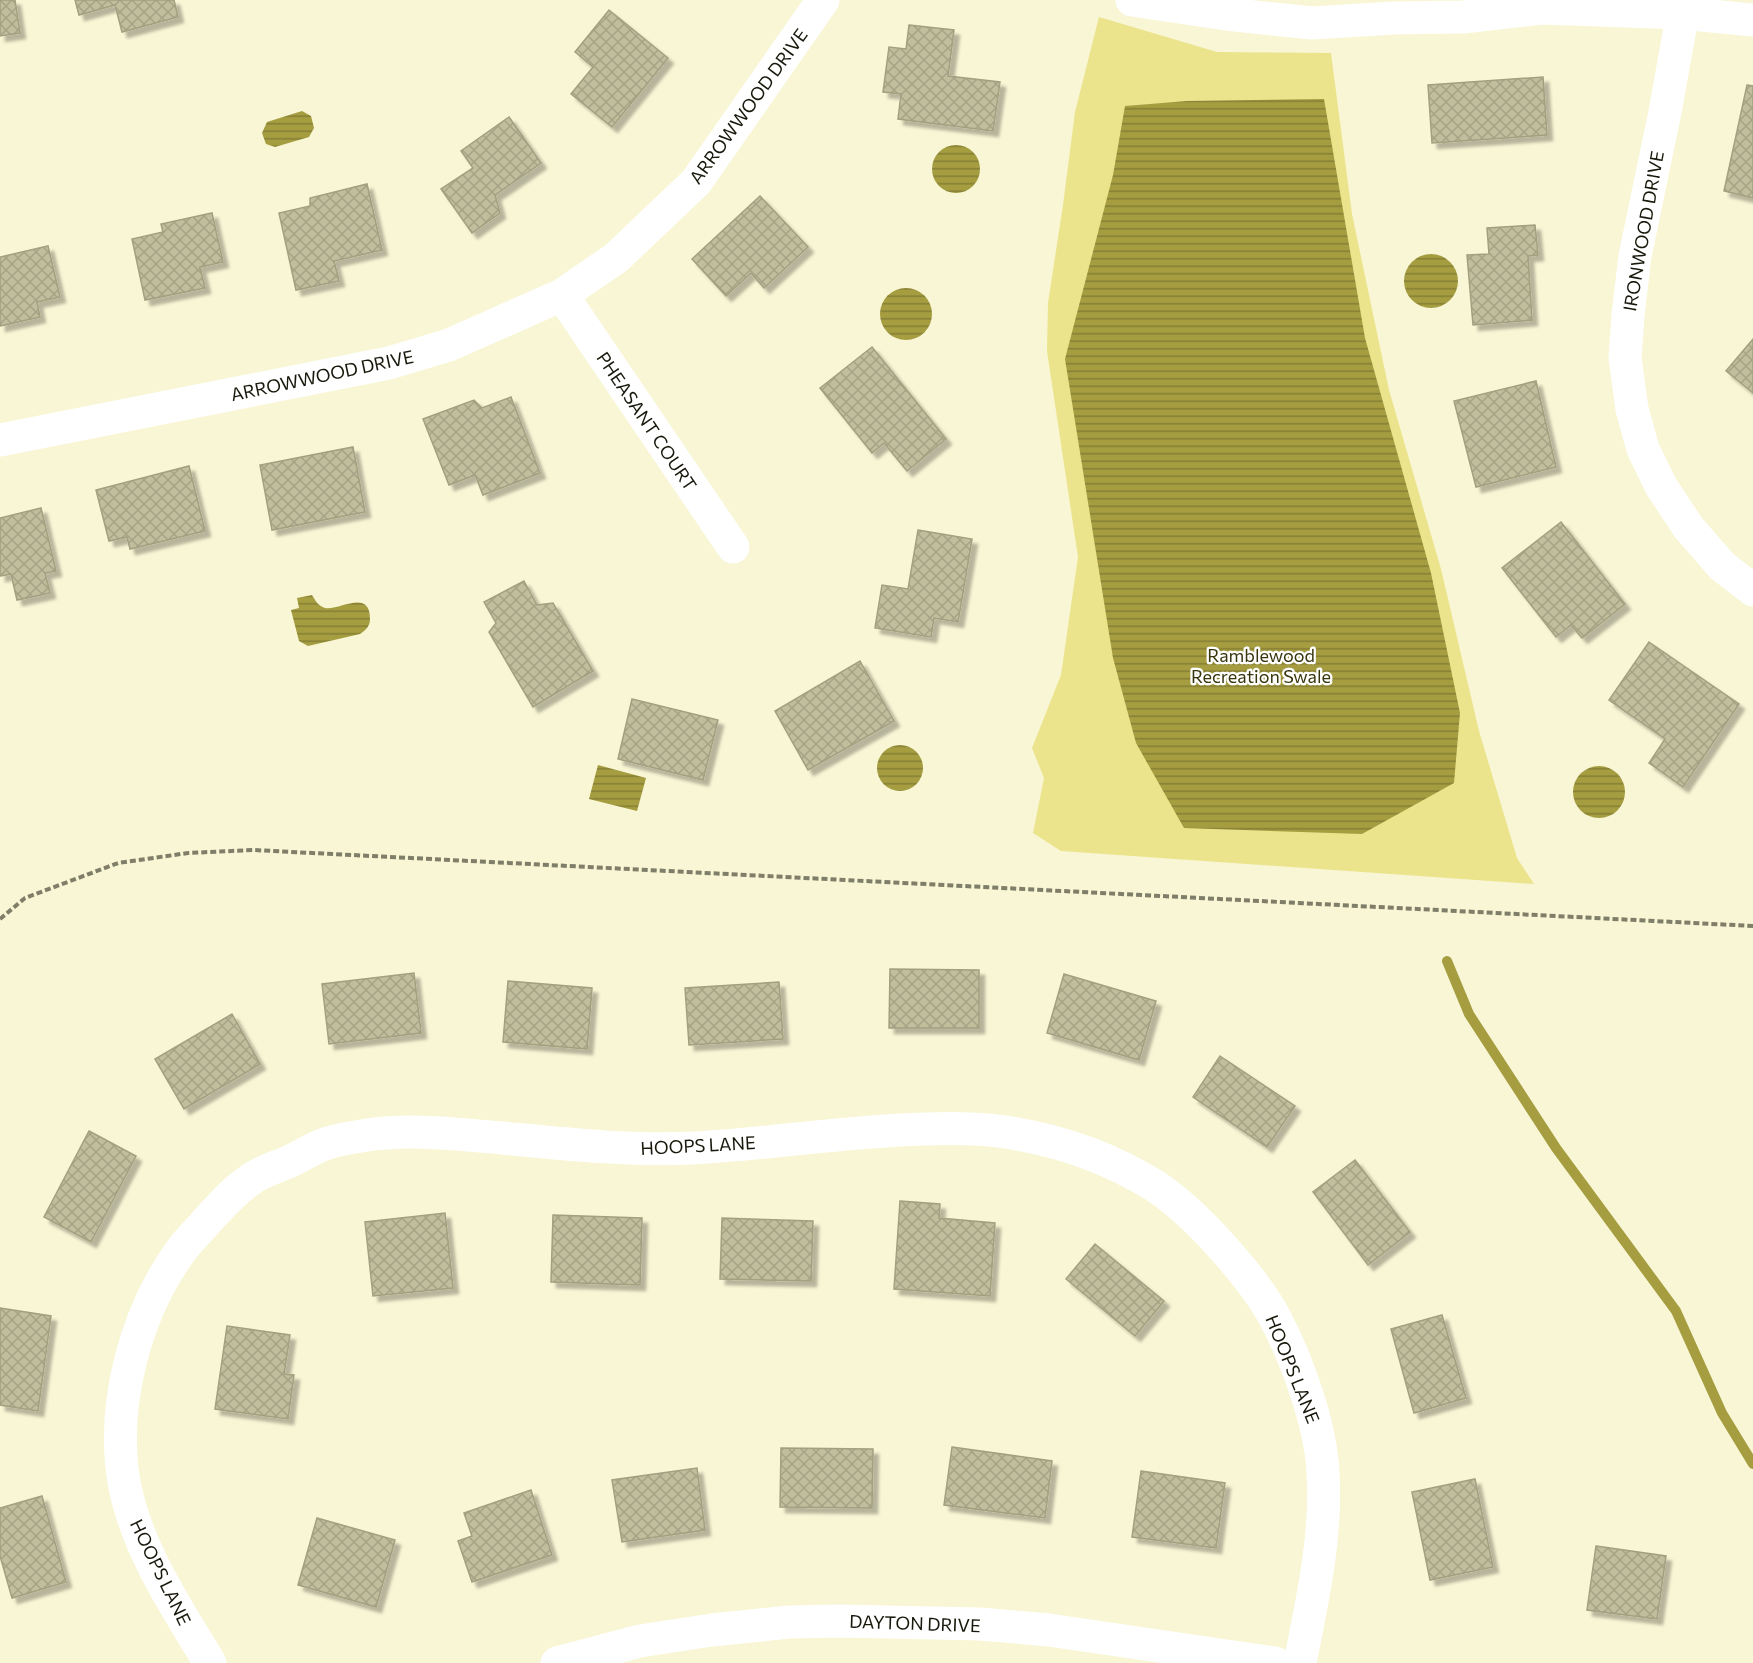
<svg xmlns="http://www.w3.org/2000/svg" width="1753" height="1663" viewBox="0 0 1753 1663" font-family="Commissioner,sans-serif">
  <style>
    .green { fill: #ebe48c }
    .water { fill: url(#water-rules) }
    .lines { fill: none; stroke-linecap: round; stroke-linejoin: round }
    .stream { stroke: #a59d40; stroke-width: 10 }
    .building { fill: url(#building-cross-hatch); stroke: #a2a080; stroke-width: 1.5; filter: url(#shadow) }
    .path { stroke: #7f7e68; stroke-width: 4; stroke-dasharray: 6 3; stroke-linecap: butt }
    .street { stroke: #fff; stroke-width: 33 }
    .labels { text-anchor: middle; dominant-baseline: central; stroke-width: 4.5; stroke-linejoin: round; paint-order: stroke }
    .street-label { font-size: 18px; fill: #19180c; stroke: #fff }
    .park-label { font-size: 18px; fill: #38350d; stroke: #fff }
  </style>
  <defs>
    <pattern id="water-rules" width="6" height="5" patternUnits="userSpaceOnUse" patternTransform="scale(1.5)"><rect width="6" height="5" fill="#a59d40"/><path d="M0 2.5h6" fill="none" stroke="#867f34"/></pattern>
    <pattern id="building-cross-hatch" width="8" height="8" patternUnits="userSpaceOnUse" patternTransform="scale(1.5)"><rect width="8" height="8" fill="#c0be9d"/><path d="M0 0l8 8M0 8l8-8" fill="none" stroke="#a4a386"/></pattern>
    <filter id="shadow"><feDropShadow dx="5.5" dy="5.5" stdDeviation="1.5" flood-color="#0004"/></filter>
  </defs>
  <rect width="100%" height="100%" fill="#f8f6d4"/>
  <polygon class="green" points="1099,17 1217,52 1331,53 1352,214 1389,390 1441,569 1479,731 1517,858 1534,884 1061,851 1033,833 1044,778 1032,748 1061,675 1078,557 1047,351 1048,303 1063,205 1075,112"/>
  <g class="water">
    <polygon points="1324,99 1365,338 1431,573 1460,713 1454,783 1362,834 1184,828 1136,743 1113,658 1065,359 1113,175 1125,106 1187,101"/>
    <polygon points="302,111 311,116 314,128 309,137 275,147 266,144 262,133 267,122"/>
    <circle cx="956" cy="169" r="24"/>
    <circle cx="1431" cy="281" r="27"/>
    <circle cx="906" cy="314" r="26"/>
    <path d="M312 595C315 600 318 606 325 608 339 611 370 588 370 619 370 626 366 630 360 634L308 646 299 641 291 610 299 608 297 598Z"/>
    <circle cx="900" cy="768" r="23"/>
    <polygon points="598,765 646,778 637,811 589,799"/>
    <circle cx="1599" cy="792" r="26"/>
  </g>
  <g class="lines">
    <polyline class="stream" points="1447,961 1469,1014 1556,1148 1676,1311 1722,1413 1753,1464"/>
  </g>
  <g class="building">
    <polygon points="0,0 15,0 20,33 0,36"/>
    <polygon points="75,0 174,0 178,17 122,32 115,5 79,15"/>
    <polygon points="609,10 668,58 612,127 571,94 593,67 575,52"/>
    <polygon points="909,25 954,30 948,76 1000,82 993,131 898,119 901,94 883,92 889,47 906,49"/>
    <polygon points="1543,77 1547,135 1432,143 1428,85"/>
    <polygon points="1747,85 1753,86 1753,198 1724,191"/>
    <polygon points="509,117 541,163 495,195 500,213 472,233 441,189 473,168 461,151"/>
    <polygon points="367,184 382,250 334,261 339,281 296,290 279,213 310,206 310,198"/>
    <polygon points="760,196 808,247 764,288 751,273 726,296 692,259"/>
    <polygon points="212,213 223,262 200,267 205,288 145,300 132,239 163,232 161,224"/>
    <polygon points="1535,225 1538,255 1528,256 1532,320 1473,325 1467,255 1489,254 1487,228"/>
    <polygon points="48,246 60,297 37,302 40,317 0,326 0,257"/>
    <polygon points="1753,339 1753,393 1726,371"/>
    <polygon points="872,347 946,439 907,471 884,443 872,453 820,388"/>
    <polygon points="1536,381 1556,467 1476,487 1454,401"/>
    <polygon points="511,397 540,473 483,495 475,475 449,485 423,419 474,400 482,408"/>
    <polygon points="353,447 365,512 272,530 260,465"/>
    <polygon points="189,466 205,531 130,549 127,537 109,541 96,490"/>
    <polygon points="41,508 56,571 45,573 50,593 17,600 11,574 0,576 0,518"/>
    <polygon points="1561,522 1625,604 1582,638 1571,625 1556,637 1502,568"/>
    <polygon points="918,530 972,539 958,622 934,618 931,637 875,628 882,585 908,589"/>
    <polygon points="524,581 537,605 553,603 593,671 533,707 489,632 496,623 484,602"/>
    <polygon points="1649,642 1739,704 1683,787 1649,763 1665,739 1609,700"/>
    <polygon points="860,661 894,721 808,770 775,711"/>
    <polygon points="632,699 718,720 703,780 618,759"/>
    <polygon points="890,969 979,970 979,1028 889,1028"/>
    <polygon points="414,973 421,1033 329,1044 322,984"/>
    <polygon points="1064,974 1156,1001 1139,1060 1047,1033"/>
    <polygon points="508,981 592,988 587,1049 503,1042"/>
    <polygon points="779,982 783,1039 689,1045 685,988"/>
    <polygon points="232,1014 260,1064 184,1109 155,1059"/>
    <polygon points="1220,1056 1295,1106 1267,1147 1193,1097"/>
    <polygon points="89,1131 136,1156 91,1242 44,1217"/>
    <polygon points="1355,1160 1410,1232 1368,1265 1313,1192"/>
    <polygon points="900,1201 940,1204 939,1218 995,1223 990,1296 894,1289"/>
    <polygon points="445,1213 453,1288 373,1296 365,1222"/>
    <polygon points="553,1215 642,1218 640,1285 551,1282"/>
    <polygon points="722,1218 813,1221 811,1281 720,1279"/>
    <polygon points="1095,1244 1164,1301 1135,1336 1066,1279"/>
    <polygon points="0,1308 51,1316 38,1411 0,1405"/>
    <polygon points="1442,1315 1466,1398 1414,1413 1391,1329"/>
    <polygon points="227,1326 290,1335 284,1374 294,1375 288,1419 215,1409"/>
    <polygon points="952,1447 1052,1461 1045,1518 944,1505"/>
    <polygon points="781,1448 873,1449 872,1508 780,1507"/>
    <polygon points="697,1468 705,1530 622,1542 612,1480"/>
    <polygon points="1141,1471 1225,1483 1216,1548 1132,1537"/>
    <polygon points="1475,1479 1493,1567 1430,1580 1412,1492"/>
    <polygon points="531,1490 552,1555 472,1582 458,1541 472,1536 464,1513"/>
    <polygon points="42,1496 66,1582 12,1598 0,1556 0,1508"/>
    <polygon points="317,1518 395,1540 376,1607 298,1585"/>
    <polygon points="1596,1546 1666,1556 1657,1619 1587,1610"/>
  </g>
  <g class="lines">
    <polyline class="path" points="0,919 25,898 118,863 188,853 253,850 1753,926"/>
    <g class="street">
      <polyline points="1132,0 1226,14 1312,23 1393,18 1463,17 1542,8 1681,13 1753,20"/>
      <polyline points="1685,0 1665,112 1635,256 1628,315 1625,358 1632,409 1643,449 1661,486 1688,527 1722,566 1753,590"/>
      <polyline points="562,295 733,547"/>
      <polyline points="0,440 389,363 449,345 562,295 616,258 696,182 823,0"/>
      <path d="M210 1663C176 1607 136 1548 124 1482 111 1406 135 1314 180 1252 187 1241 198 1232 206 1222 220 1207 233 1191 250 1180 260 1172 274 1168 286 1163 298 1158 310 1150 322 1145 334 1140 349 1138 361 1136 408 1128 455 1134 502 1138 565 1144 629 1151 693 1148 770 1144 847 1131 924 1129 951 1128 979 1128 1005 1132 1058 1140 1110 1158 1155 1186 1194 1211 1255 1279 1276 1320 1298 1362 1321 1426 1323 1473 1327 1537 1312 1601 1300 1663"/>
      <polyline points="557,1663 640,1641 712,1630 789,1622 839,1621 980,1624 1049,1630 1275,1663"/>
    </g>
  </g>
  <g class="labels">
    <g class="street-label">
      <text transform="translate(748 106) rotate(-54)">ARROWWOOD DRIVE</text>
      <text transform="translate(1643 231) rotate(-80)">IRONWOOD DRIVE</text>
      <text transform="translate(322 375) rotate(-12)">ARROWWOOD DRIVE</text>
      <text transform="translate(647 421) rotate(56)">PHEASANT COURT</text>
      <text transform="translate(698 1145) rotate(-3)">HOOPS LANE</text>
      <text transform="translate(1293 1369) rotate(68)">HOOPS LANE</text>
      <text transform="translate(161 1572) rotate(64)">HOOPS LANE</text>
      <text transform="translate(915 1623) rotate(2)">DAYTON DRIVE</text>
    </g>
    <g class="park-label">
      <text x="1261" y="655">Ramblewood<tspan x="1261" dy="21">Recreation Swale</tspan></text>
    </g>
  </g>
</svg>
